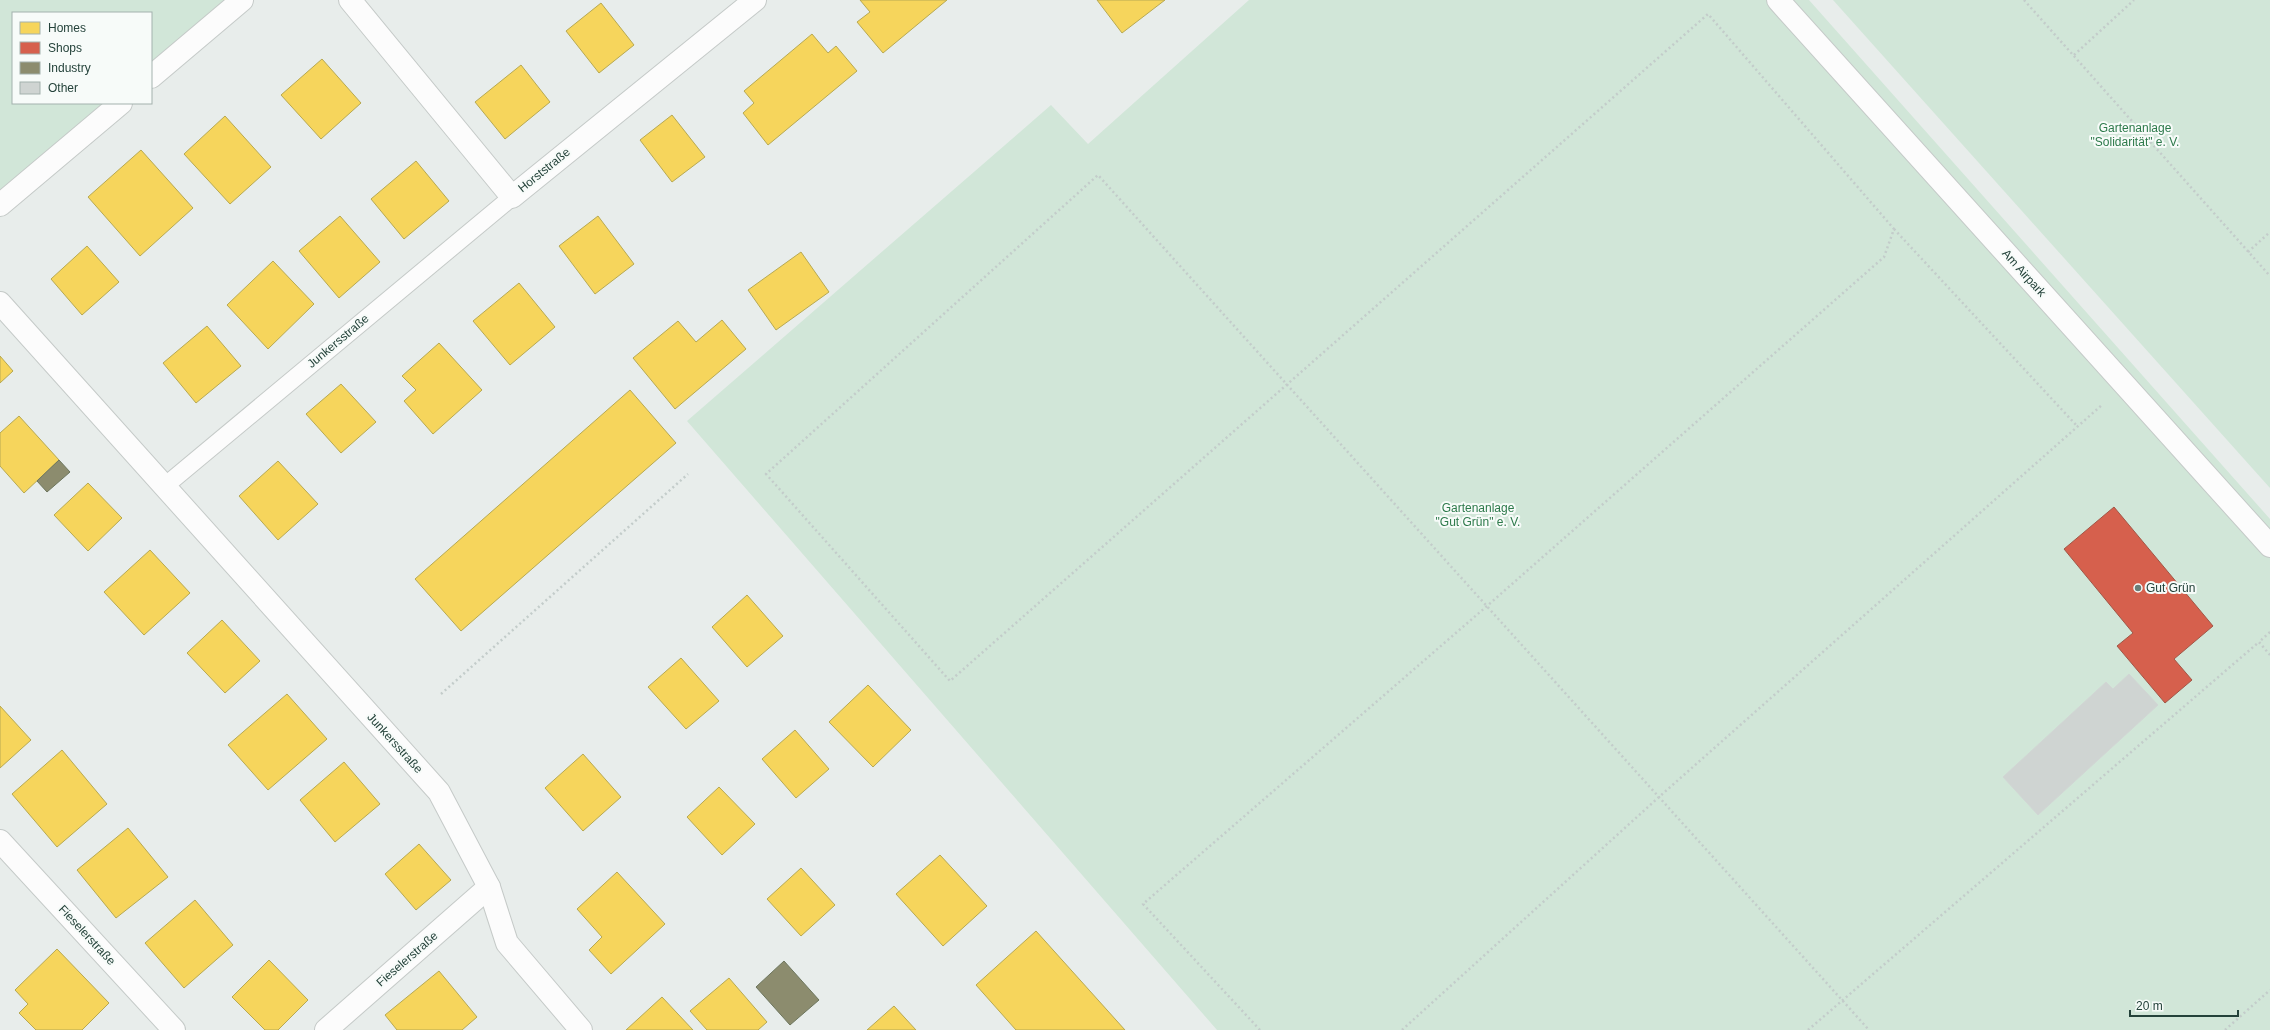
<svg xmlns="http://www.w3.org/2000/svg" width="2270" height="1030" viewBox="0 0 2270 1030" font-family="Helvetica,sans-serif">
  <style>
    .green { fill: #d1e6d8 }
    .homes { fill: #f6d55c; stroke: #b7a952 }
    .shops { fill: #d6604d; stroke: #a15747 }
    .industry { fill: #8c8c6e; stroke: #6d765e }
    .building { fill: #cfd4d2; stroke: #d1d6d4 }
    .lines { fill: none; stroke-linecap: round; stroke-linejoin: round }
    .service-casing { stroke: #c5cac8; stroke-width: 19 }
    .minor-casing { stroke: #c5cac8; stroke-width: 24 }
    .tertiary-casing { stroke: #c5cac8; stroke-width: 24 }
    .path { stroke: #c3ccca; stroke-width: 2.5; stroke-dasharray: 2 3; stroke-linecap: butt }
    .service { stroke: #fcfcfc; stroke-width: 17 }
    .minor { stroke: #fcfcfc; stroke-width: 22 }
    .tertiary { stroke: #fcfcfc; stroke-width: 22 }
    .poi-dot { fill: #697e78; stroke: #f7fbf9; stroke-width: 1.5 }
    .labels { text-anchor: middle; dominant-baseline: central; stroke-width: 4; stroke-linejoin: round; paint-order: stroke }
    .park-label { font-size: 12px; fill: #2d7a4b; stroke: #f7fbf9 }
    .street-label { font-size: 12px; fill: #24423a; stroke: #f7fbf9 }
    .poi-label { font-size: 12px; fill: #24423a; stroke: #f7fbf9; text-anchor: start }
  </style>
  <rect width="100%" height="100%" fill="#e8edeb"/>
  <g class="green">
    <polygon points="0,0 242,0 151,77 151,13 13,13 13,103 121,103 0,205"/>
    <polygon points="1249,0 1809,0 2270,519 2270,1030 1217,1030 687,421 1051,105 1088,144"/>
    <polygon points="1833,0 2270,0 2270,488"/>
  </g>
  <g class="homes">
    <polygon points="860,0 947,0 883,53 857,22 870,12"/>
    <polygon points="1097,0 1165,0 1122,33"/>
    <polygon points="601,3 634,45 599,73 566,31"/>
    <polygon points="812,34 828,53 836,46 857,71 768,145 743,113 754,103 744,91"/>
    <polygon points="322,59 361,103 321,139 281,95"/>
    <polygon points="521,65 550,102 505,139 475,102"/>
    <polygon points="672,115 705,157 672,182 640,140"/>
    <polygon points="225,116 271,167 230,204 184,154"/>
    <polygon points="141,150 193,208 140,256 88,197"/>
    <polygon points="416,161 449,201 404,239 371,199"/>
    <polygon points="340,216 380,262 339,298 299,251"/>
    <polygon points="598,216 634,264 595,294 559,246"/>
    <polygon points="87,246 119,282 82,315 51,279"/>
    <polygon points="801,252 829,292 776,330 748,290"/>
    <polygon points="273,261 314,304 268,349 227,305"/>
    <polygon points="519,283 555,327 510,365 473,321"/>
    <polygon points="722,320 746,349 675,409 633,358 678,321 696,342"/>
    <polygon points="207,326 241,366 196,403 163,363"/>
    <polygon points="439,343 482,390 433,434 404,401 416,390 402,376"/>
    <polygon points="0,356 13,371 0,383"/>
    <polygon points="341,384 376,422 341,453 306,414"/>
    <polygon points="630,390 676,443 461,631 415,579"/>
    <polygon points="19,416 59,460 24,493 0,466 0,433"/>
    <polygon points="278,461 318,504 278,540 239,496"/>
    <polygon points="88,483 122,518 88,551 54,515"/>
    <polygon points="150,550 190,593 144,635 104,592"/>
    <polygon points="747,595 783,636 747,667 712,627"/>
    <polygon points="222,620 260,661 225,693 187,653"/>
    <polygon points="681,658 719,701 686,729 648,687"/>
    <polygon points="868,685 911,730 873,767 829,722"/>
    <polygon points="287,694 327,739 268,790 228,745"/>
    <polygon points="0,706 31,740 0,768"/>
    <polygon points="795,730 829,769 796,798 762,759"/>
    <polygon points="62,750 107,804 57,847 12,794"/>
    <polygon points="583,754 621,797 583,831 545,788"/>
    <polygon points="344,762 380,804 335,842 300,800"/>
    <polygon points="719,787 755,824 722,855 687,817"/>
    <polygon points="128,828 168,877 116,918 77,870"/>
    <polygon points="419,844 451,880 416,910 385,874"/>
    <polygon points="940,855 987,906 943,946 896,894"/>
    <polygon points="801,868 835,905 801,936 767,899"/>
    <polygon points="617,872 665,924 611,974 589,950 602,937 577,909"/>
    <polygon points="195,900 233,945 184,988 145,943"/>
    <polygon points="1036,931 1125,1030 1016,1030 976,985"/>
    <polygon points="57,949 109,1003 82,1030 36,1030 19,1013 28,1004 15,990"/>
    <polygon points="269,960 308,1000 278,1030 265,1030 232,997"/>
    <polygon points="439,971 477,1017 462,1030 397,1030 385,1015"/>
    <polygon points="729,978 767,1022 758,1030 707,1030 690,1011"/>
    <polygon points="662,997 693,1030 626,1030"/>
    <polygon points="894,1006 916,1030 867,1030"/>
  </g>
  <polygon class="shops" points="2114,507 2213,626 2174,659 2192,680 2165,703 2117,646 2133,633 2064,549"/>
  <g class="industry">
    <polygon points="59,460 70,472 47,492 37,481"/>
    <polygon points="784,961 819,1000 790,1025 756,987"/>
  </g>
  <polygon class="building" points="2129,674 2158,705 2038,815 2003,777 2106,682 2113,689"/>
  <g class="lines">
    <defs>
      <polyline id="service" points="165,486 512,197"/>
      <g id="minor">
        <polyline points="350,0 512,197 755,0"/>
        <polyline points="151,77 242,0"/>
        <polyline points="0,205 121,103"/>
        <polyline points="0,303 439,792 489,887 507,943 581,1030"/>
        <polyline points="0,841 174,1030"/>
        <polyline points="326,1030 489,887"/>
      </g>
      <polyline id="tertiary" points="1778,0 2270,546"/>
    </defs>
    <use href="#service" class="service-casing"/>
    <use href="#minor" class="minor-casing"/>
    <use href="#tertiary" class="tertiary-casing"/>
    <g class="path">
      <polyline points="2024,0 2270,276"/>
      <polyline points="2074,55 2134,0"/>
      <polyline points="1894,229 2077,426"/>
      <polyline points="2248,252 2270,232"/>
      <polyline points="2270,632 2259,642 2270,655"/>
      <polyline points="441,694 688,474"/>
      <path d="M1260 1030 1143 904 1487 606 1884 257 1894 229 1708 14 950 681 766 474 1098 175C1355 460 1612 745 1869 1030"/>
      <polyline points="1402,1030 1659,797 2103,404"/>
      <polyline points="1808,1030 2259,642"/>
      <polyline points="2225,1030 2270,990"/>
    </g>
    <use href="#service" class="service"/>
    <use href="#minor" class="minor"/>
    <use href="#tertiary" class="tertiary"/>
  </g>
  <circle class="poi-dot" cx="2138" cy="588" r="4"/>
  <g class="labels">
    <g class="park-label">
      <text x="2135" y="128">Gartenanlage<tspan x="2135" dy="14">"Solidarität" e. V.</tspan></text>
      <text x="1478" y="508">Gartenanlage<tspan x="1478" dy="14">"Gut Grün" e. V.</tspan></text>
    </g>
    <g class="street-label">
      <text transform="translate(544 170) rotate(-39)">Horststraße</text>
      <text transform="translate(2024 273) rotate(48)">Am Airpark</text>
      <text transform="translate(338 341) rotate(-40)">Junkersstraße</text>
      <text transform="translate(395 743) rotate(48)">Junkersstraße</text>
      <text transform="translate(87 935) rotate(47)">Fieselerstraße</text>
      <text transform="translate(407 959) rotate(-41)">Fieselerstraße</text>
    </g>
    <g class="poi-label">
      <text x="2146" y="588">Gut Grün</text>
    </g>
  </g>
  <rect x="12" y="12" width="140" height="92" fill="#f7fbf9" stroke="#a3b1ad"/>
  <rect x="20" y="22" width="20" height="12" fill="#f6d55c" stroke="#a3b1ad"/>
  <text x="48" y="32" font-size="12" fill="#24423a">Homes</text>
  <rect x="20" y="42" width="20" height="12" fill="#d6604d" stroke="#a3b1ad"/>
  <text x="48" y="52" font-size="12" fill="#24423a">Shops</text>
  <rect x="20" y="62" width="20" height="12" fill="#8c8c6e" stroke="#a3b1ad"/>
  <text x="48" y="72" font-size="12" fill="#24423a">Industry</text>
  <rect x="20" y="82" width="20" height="12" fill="#cfd4d2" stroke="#a3b1ad"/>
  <text x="48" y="92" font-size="12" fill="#24423a">Other</text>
  <path d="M2130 1010v6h108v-6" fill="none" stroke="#24423a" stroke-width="2"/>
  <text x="2136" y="1010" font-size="12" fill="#24423a" stroke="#f7fbf9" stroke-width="3" paint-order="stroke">20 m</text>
</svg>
